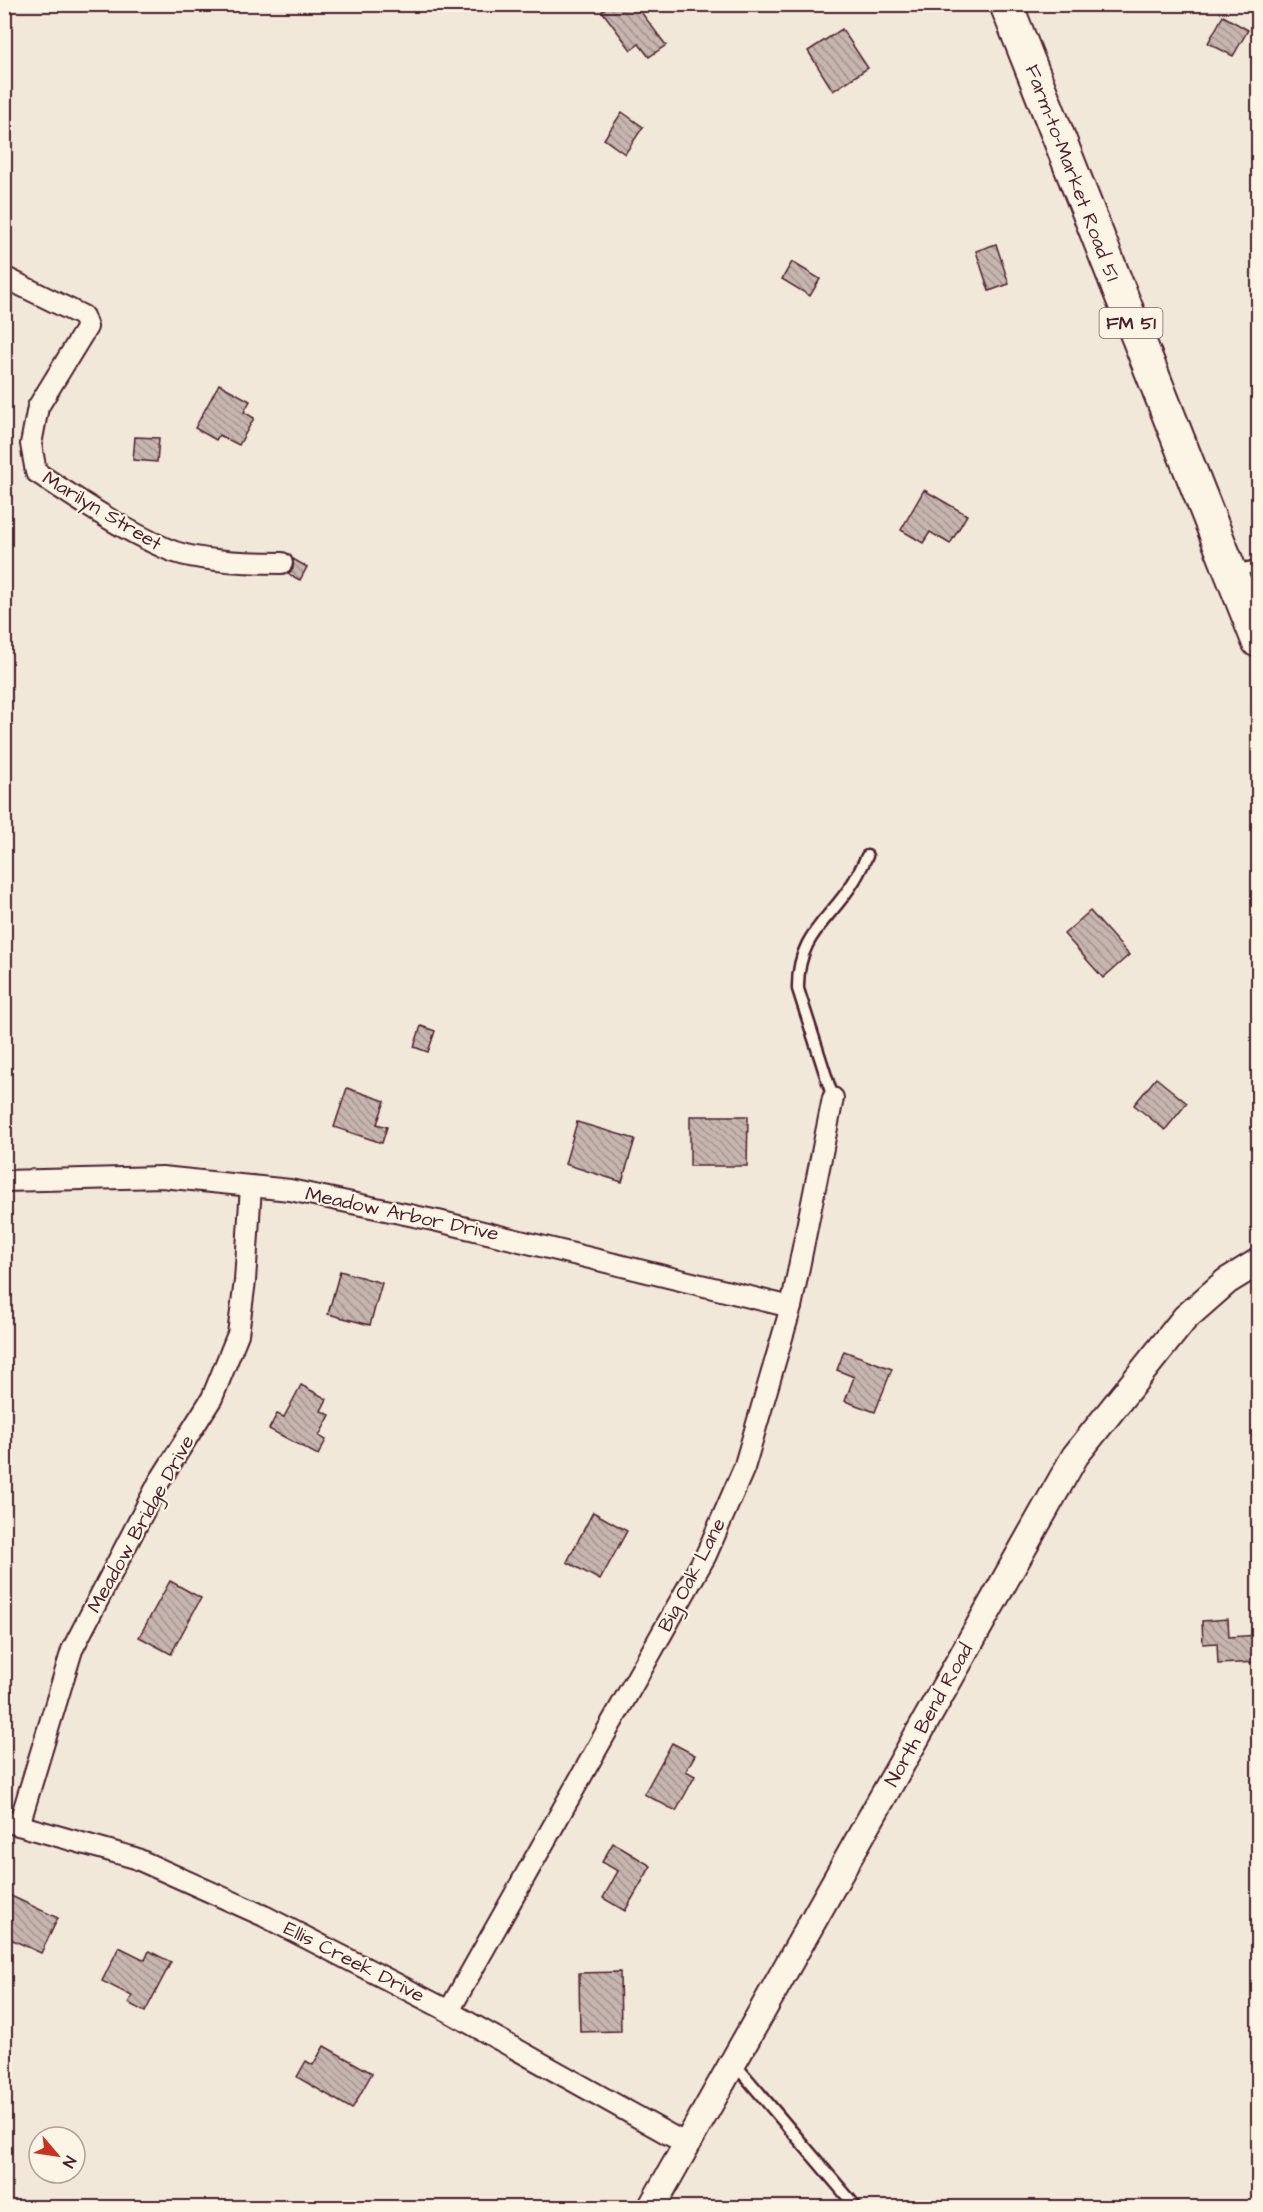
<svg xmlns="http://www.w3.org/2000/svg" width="1263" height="2212" viewBox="0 0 1263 2212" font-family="'Architects Daughter',sans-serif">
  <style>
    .building { fill: url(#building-back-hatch); stroke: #4a1f2b; stroke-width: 1.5 }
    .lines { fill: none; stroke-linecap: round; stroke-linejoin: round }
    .service-casing { stroke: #4a1f2b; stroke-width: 15 }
    .minor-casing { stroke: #4a1f2b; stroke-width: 24 }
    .tertiary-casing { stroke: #4a1f2b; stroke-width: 30 }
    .primary-casing { stroke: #4a1f2b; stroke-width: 36 }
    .service { stroke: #fcf5e5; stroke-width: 10 }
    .minor { stroke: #fcf5e5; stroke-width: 20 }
    .tertiary { stroke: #fcf5e5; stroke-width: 26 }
    .primary { stroke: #fcf5e5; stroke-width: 32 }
    .labels { text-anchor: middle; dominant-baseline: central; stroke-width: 4.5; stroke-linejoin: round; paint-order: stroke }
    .shield { fill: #fcf5e5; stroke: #7f5f63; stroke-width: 1.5 }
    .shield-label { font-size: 18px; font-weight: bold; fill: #4a1f2b }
    .street-label { font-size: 20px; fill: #4a1f2b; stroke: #fcf5e5 }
  </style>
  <defs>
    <pattern id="building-back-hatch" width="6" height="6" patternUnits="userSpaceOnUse" patternTransform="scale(1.5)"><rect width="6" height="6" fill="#c7b6af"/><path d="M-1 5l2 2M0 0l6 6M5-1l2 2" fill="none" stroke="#a4938f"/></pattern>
  </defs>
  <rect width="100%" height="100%" fill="#f1e8da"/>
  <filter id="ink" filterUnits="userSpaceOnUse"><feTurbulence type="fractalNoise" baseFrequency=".0167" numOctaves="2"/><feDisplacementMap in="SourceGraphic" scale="12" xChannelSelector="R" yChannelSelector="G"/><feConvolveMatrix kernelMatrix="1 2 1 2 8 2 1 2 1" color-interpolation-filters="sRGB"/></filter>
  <g filter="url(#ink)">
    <g class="building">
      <polygon points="610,4 635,4 666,45 649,57 639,44 631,50 602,11"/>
      <polygon points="1223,16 1248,30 1233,56 1208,43"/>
      <polygon points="842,29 868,68 833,91 808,51"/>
      <polygon points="622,112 643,127 625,154 604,139"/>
      <polygon points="996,244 1009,284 989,291 976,251"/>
      <polygon points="792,262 820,279 810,296 782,279"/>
      <polygon points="219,384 250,401 244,412 254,418 239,445 219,435 216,440 195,428"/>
      <polygon points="135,437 159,438 157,462 133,460"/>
      <polygon points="924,490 967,515 950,544 930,532 923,543 901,530"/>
      <polygon points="293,559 307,567 300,580 288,574 293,569"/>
      <polygon points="1090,911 1129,955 1103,978 1064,934"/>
      <polygon points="421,1026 435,1031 428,1052 414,1047"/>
      <polygon points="1156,1078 1187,1103 1165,1130 1134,1105"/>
      <polygon points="347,1088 385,1101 377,1124 387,1127 382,1143 334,1127"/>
      <polygon points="690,1116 748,1116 747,1166 690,1166"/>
      <polygon points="577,1122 635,1139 622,1182 565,1164"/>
      <polygon points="340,1271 382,1283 370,1325 328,1314"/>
      <polygon points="844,1351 892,1369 875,1412 845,1401 854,1377 837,1370"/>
      <polygon points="301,1385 327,1399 321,1411 330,1415 319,1436 326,1440 318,1455 269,1429 277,1414 284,1417"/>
      <polygon points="593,1512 627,1531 600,1580 567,1562"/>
      <polygon points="170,1581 201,1598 171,1654 139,1637"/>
      <polygon points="1228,1619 1229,1637 1258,1635 1258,1662 1218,1664 1217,1643 1203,1644 1202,1621"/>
      <polygon points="672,1743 695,1755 686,1771 695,1776 676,1811 644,1794"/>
      <polygon points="613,1843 651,1866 625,1911 603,1898 618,1871 602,1862"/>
      <polygon points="9,1895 58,1918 41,1953 4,1936 4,1904"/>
      <polygon points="119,1947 145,1960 149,1951 171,1962 145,2012 128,2003 132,1996 102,1981"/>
      <polygon points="620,1972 621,2031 580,2032 579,1973"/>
      <polygon points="324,2046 372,2073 352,2109 297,2077 306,2061 313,2065"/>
    </g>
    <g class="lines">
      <defs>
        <g id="service">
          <polyline points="1233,571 1258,566"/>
          <path d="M833 1098 798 989C797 934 830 921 854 881 859 873 863 864 867 856"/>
          <polyline points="733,2062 857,2208"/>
        </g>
        <g id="minor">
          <path d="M4 277 83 316 87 327 38 407 31 444 36 472C77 499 121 529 167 549 196 562 250 563 282 563"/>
          <polyline points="4,1181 162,1177 290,1190 438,1221 791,1307"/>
          <polyline points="4,1821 135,1858 264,1916 439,2006 686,2144"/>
          <polyline points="19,1825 72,1650 159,1482 212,1398 238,1334 245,1281 251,1186"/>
          <polyline points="449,2011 706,1555 744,1468 791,1307 833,1098"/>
        </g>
        <polyline id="tertiary" points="651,2208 1075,1456 1185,1318 1227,1281 1258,1262"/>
        <polyline id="primary" points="1006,4 1258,641"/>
      </defs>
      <use href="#service" class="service-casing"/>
      <use href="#minor" class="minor-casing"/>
      <use href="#tertiary" class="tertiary-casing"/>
      <use href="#primary" class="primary-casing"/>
      <use href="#service" class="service"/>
      <use href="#minor" class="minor"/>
      <use href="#tertiary" class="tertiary"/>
      <use href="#primary" class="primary"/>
    </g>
  </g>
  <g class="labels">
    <rect class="shield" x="1099.5" y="308" width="63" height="30" rx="4.5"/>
    <g class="shield-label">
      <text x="1131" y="323">FM 51</text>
    </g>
    <g class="street-label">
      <text transform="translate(1072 173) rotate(69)">Farm-to-Market Road 51</text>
      <text transform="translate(102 511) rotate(31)">Marilyn Street</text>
      <text transform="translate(402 1214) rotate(12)">Meadow Arbor Drive</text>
      <text transform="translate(141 1524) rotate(-61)">Meadow Bridge Drive</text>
      <text transform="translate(692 1575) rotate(-63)">Big Oak Lane</text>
      <text transform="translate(929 1715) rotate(-61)">North Bend Road</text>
      <text transform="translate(354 1962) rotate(27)">Ellis Creek Drive</text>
    </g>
  </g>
  <rect width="1263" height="2212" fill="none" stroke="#fcf5e5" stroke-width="24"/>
  <rect x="12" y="12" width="1239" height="2188" fill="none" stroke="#4a1f2b" stroke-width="2" filter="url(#ink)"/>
  <g transform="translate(57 2155) rotate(119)"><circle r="28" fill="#fcf5e5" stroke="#b59f9b" stroke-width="1.5"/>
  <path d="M0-4.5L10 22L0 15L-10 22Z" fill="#c8321e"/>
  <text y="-9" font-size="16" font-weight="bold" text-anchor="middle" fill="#4a1f2b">N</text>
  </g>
</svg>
